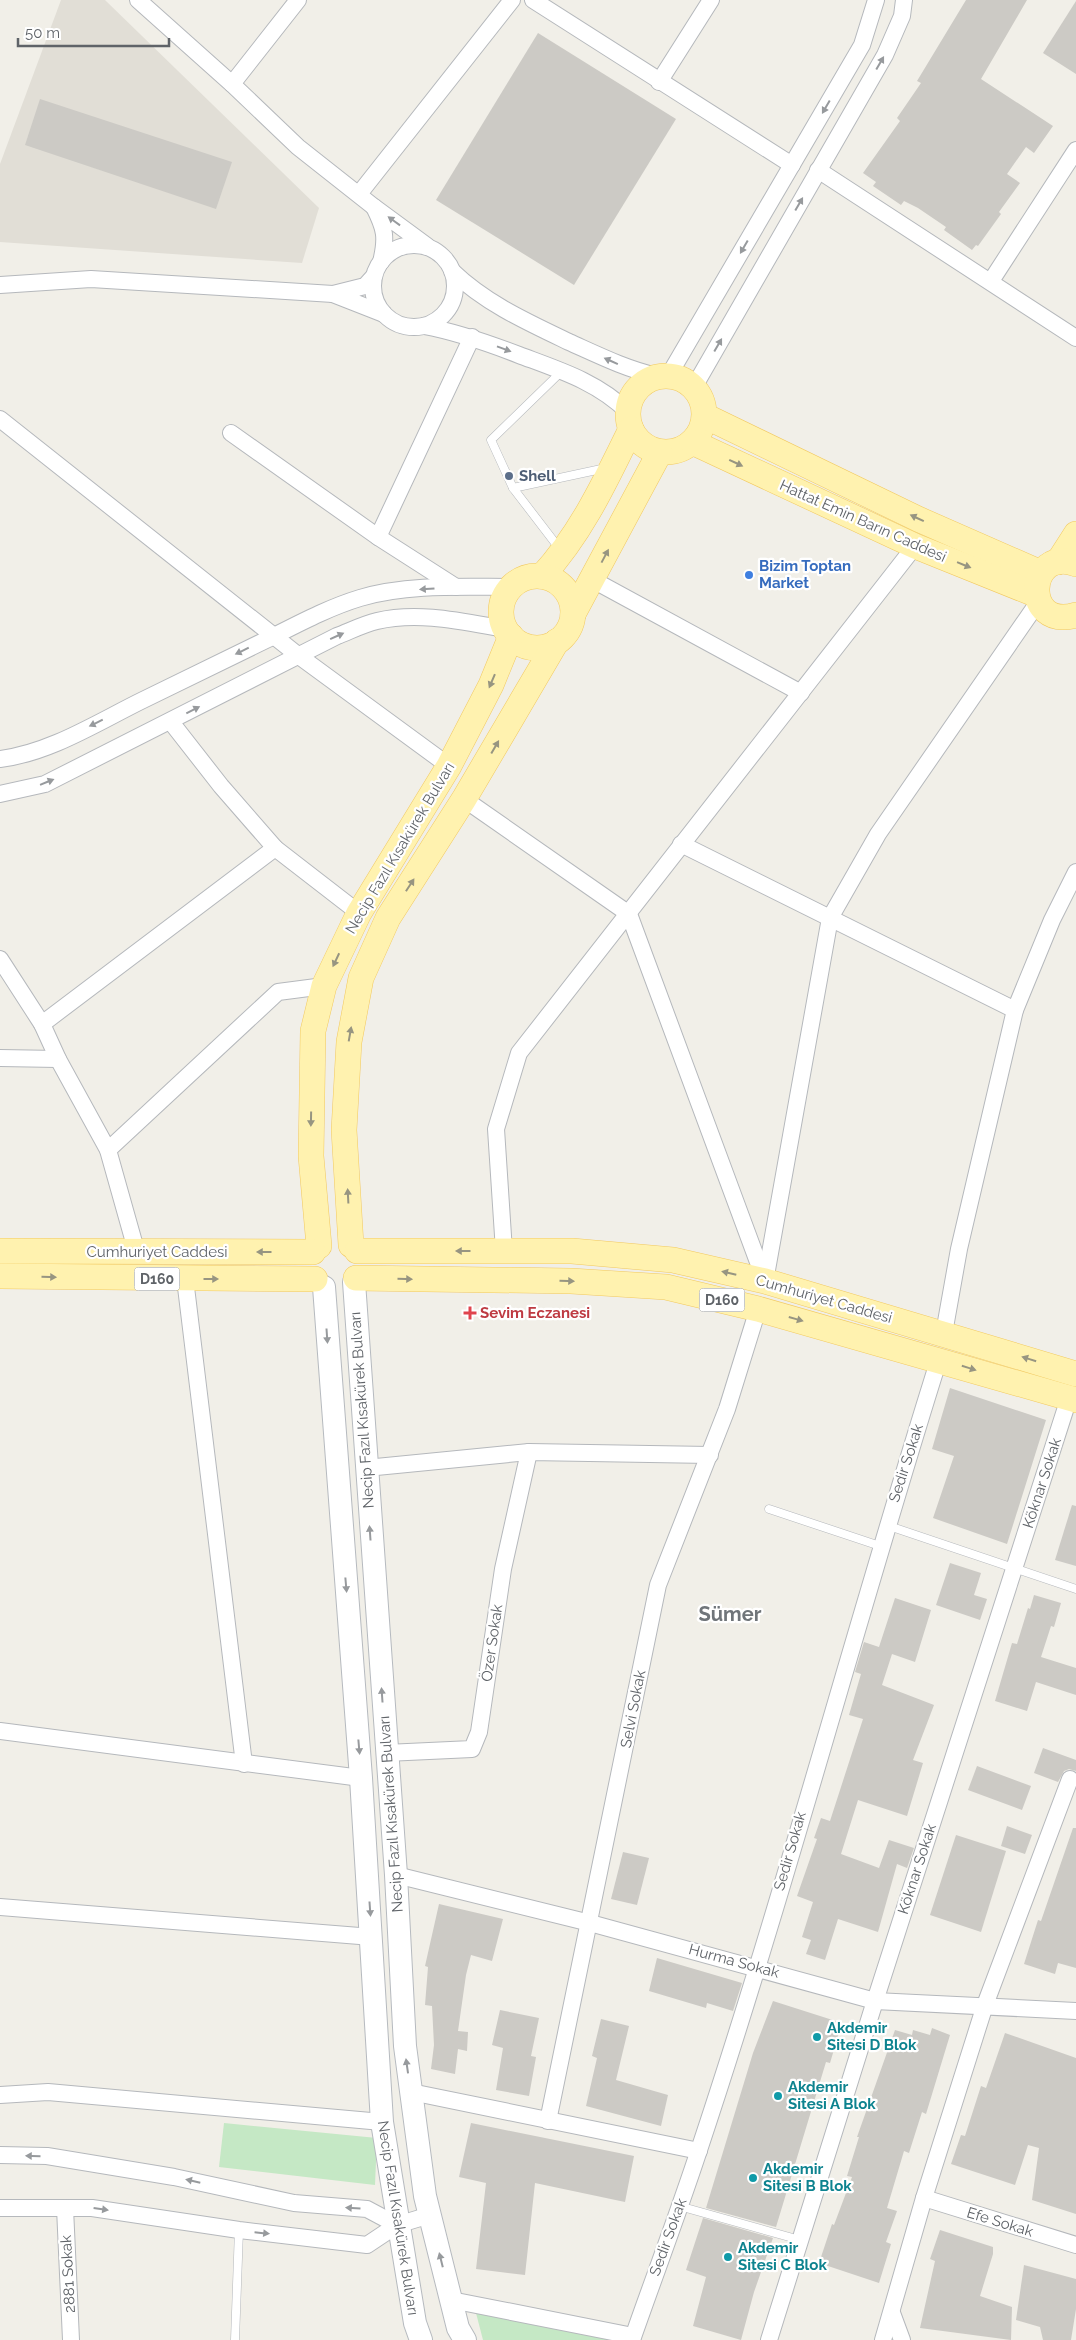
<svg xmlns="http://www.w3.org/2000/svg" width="1076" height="2340" viewBox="0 0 1076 2340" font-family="Raleway,sans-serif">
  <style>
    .education { fill: #e1ded6 }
    .green { fill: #c5e8c5 }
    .building { fill: #cccac5 }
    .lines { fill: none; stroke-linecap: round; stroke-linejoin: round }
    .service-casing { stroke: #b5b8bc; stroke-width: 9 }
    .minor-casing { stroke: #b5b8bc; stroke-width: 18 }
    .secondary-casing { stroke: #b6babf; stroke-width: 24 }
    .primary-casing { stroke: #f2c960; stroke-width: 26 }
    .service { stroke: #fff; stroke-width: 8 }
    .minor { stroke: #fff; stroke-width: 16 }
    .secondary { stroke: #fff; stroke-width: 22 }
    .primary { stroke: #fff2af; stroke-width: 25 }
    .oneway { fill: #979a9d }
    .oneway2 { fill: #979581 }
    .service-dot { fill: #5c6f8a; stroke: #fff; stroke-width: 2 }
    .shop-dot { fill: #3f7fe0; stroke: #fff; stroke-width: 2 }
    .health-dot { fill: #e0444e; stroke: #fff; stroke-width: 2 }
    .culture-dot { fill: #0f9aa8; stroke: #fff; stroke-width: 2 }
    .labels { text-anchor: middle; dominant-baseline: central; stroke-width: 4.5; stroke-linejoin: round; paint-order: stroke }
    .shield { fill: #fff; stroke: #8f9295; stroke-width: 1 }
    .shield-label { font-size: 14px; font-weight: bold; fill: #5f6368 }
    .service-label { font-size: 15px; font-weight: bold; fill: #4e5e75; stroke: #fff; text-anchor: start }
    .street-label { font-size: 15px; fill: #5f6368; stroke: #fff }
    .shop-label { font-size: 15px; font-weight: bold; fill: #366cbe; stroke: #fff; text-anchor: start }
    .health-label { font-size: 15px; font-weight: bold; fill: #be3a42; stroke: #fff; text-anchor: start }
    .culture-label { font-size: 15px; font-weight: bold; fill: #0d838f; stroke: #fff; text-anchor: start }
    .district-label { font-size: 20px; font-weight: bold; fill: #70757a; stroke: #fff }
  </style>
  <rect width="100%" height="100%" fill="#f1efe8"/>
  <polygon class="education" points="61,0 105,0 319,208 302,263 0,242 0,164"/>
  <g class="green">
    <polygon points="224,2123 377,2138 375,2185 219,2167"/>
    <polygon points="476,2313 610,2340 483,2340"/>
  </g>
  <g class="building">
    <polygon points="966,0 1027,0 981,79 1053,126 1034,153 1026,147 1007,174 1020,183 999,212 1001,214 978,246 976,245 972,250 944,230 946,227 918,208 904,201 901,205 873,186 876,182 863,173 900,121 897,118 921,83 917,81"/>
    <polygon points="1076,1 1076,74 1043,53"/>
    <polygon points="538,33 676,119 574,285 436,200"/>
    <polygon points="40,99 232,162 216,209 25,145"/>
    <polygon points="950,1388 1046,1420 1007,1544 933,1518 954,1456 932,1449"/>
    <polygon points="1072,1505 1076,1506 1076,1566 1055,1560"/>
    <polygon points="950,1563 981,1573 974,1595 987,1599 980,1620 936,1605"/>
    <polygon points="1034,1595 1061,1603 1054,1627 1051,1626 1041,1657 1076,1668 1076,1695 1036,1682 1027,1711 995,1701 1012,1643 1017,1644 1028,1608 1030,1609"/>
    <polygon points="895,1598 931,1610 915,1662 892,1654 882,1685 934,1705 913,1760 923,1763 907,1816 858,1800 841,1854 879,1868 889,1840 914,1848 907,1868 897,1864 878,1932 838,1919 825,1960 806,1954 811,1940 802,1937 813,1902 797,1896 817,1839 814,1838 821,1818 830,1821 863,1719 849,1715 861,1674 855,1672 864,1642 879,1647"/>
    <polygon points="1043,1748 1076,1760 1076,1771 1069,1769 1064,1771 1058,1782 1034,1773"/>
    <polygon points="977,1766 1031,1786 1022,1810 968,1790"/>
    <polygon points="1007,1826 1032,1835 1025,1854 1001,1846"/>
    <polygon points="1073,1828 1076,1828 1076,1968 1058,1963 1055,1974 1024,1964 1038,1920 1041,1921"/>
    <polygon points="956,1835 1006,1851 981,1932 930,1915"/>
    <polygon points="623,1852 649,1858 637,1905 611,1899"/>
    <polygon points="439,1904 503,1919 492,1961 471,1955 466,1975 458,2031 468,2032 467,2051 458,2049 455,2074 431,2069 434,2045 432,2006 425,2005 428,1967 425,1966"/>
    <polygon points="657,1958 742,1983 733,2011 707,2003 706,2008 649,1991"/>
    <polygon points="773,2001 842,2023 830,2063 826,2062 776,2227 706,2208 753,2053"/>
    <polygon points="500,2010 539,2018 531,2056 536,2057 529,2096 496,2090 503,2048 492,2045"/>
    <polygon points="601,2019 629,2026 616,2080 668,2095 661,2126 586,2106 597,2058 592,2056"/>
    <polygon points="932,2028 950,2035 926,2114 922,2112 909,2153 904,2151 887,2208 897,2211 886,2242 891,2244 879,2283 819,2263 832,2224 834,2225 852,2177 847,2176 859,2137 857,2137 895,2030 912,2035 913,2030 930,2035"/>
    <polygon points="1005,2033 1076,2058 1076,2214 1032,2200 1039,2148 1028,2145 1015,2185 951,2164 961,2135 965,2136 981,2086 986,2088"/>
    <polygon points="471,2123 634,2156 625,2202 535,2183 525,2275 476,2269 486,2183 459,2177"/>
    <polygon points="703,2218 773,2238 754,2292 741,2340 693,2326 706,2277 686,2270"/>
    <polygon points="940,2230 993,2247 993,2254 980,2296 1012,2307 1011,2340 920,2328 935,2261 930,2259"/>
    <polygon points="1024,2265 1076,2279 1076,2309 1071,2340 1043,2340 1040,2327 1016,2320"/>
  </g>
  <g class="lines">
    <defs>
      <g id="service">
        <polyline points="513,488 606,468"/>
        <polyline points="559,548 513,488 491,440 562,371"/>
        <polyline points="769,1509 880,1546"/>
        <polyline points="886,1525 1076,1589"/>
        <polyline points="679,2206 800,2240"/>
        <polyline points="235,2340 239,2230"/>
      </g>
      <g id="minor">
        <polyline points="138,0 232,84 298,147 374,207"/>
        <polyline points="533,0 792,165"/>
        <polyline points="659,82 711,0"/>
        <polyline points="232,84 298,0"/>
        <polyline points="818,170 1076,338"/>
        <polyline points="359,194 512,0"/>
        <circle cx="414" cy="286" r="41"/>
        <path d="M381 262C387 237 385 229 374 207L427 246"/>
        <path d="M452 271C485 303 527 322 569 342 598 355 626 369 657 376"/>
        <polyline points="374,276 365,286 333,294 384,314"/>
        <polyline points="991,281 1076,150"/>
        <polyline points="0,285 91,279 333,294"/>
        <path d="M424 326C457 332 488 343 519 355 559 370 598 382 628 412"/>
        <polyline points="669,375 862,45 876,0"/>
        <polyline points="694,387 885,55 902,16 904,0"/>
        <polyline points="0,419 299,656 449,766"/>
        <polyline points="231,433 378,537 456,587"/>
        <polyline points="378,537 472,337"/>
        <polyline points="593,580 801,693"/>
        <polyline points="171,722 221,786 275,848"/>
        <path d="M0 759C50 753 98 722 143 700 184 680 225 660 266 640 296 625 327 608 360 598 407 584 462 587 511 587"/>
        <path d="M0 794 45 784 337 636C350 631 364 624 377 621 419 611 464 622 505 629"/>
        <polyline points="464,799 629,914 765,1281"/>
        <polyline points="681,844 1015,1010"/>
        <polyline points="0,959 42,1024 58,1059 108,1150 137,1253"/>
        <polyline points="42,1024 275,848 359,913"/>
        <polyline points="0,1058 58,1059"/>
        <polyline points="108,1150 278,992 324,986"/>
        <polyline points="504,1251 496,1129 519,1053 915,546"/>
        <polyline points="185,1279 244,1764"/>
        <polyline points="765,1281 830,918 878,834 1039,601"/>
        <polyline points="944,1333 959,1249 1015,1010 1052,920 1076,872"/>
        <polyline points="366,1468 529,1452 710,1455"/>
        <polyline points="0,1731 361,1778"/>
        <polyline points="386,1753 472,1749 479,1732 503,1569 529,1452"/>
        <polyline points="396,1875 590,1923 875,2001 1076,2011"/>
        <polyline points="0,1907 372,1937"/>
        <polyline points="411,2092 699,2151"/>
        <polyline points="0,2095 48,2092 382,2122"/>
        <polyline points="548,2121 658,1585 727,1409 758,1309"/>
        <polyline points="0,2155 47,2156 174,2177 294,2203 367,2209 397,2225"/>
        <polyline points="924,2198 1076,2245"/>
        <polyline points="0,2208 92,2208 239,2230 367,2245 397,2225 430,2215"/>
        <polyline points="65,2208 71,2340"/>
        <polyline points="451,2300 633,2336"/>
        <polyline points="892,2313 902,2340"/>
        <path d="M632 2340C654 2277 678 2214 699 2150 786 1889 856 1622 939 1359"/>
        <polyline points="769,2340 875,2001 1069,1398"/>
        <polyline points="883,2340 924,2198 985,2005 1070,1779"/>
      </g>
      <g id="secondary">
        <polyline points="354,1282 396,1875 405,2046 425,2196 458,2328 465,2340"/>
        <polyline points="324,1287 361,1778 382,2122 415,2323 421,2340"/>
      </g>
      <g id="primary">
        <circle cx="666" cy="414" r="38"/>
        <polyline points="705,416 918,519 1041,573"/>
        <polyline points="692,442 915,546 1037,595"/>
        <polyline points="1058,562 1076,534"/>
        <path d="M1076 564C1027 545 1021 631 1076 615"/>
        <path d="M542 576C581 534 606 480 631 429"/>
        <circle cx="537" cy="612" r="36"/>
        <polyline points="573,614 660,452"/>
        <polyline points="351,1245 344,1130 349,1042 361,978 388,918 464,799 557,641"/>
        <polyline points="319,1246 311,1156 313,1031 324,986 359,913 449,766 491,685 511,636"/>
        <polyline points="0,1251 313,1252"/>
        <polyline points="357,1251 572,1251 673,1260 765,1281 1076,1374"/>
        <polyline points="0,1276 315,1279"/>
        <polyline points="356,1278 571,1281 666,1287 758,1309 1076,1400"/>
      </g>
    </defs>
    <use href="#service" class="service-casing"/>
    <use href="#minor" class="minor-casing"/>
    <use href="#secondary" class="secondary-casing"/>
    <use href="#primary" class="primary-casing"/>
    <use href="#service" class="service"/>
    <use href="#minor" class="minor"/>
    <use href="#secondary" class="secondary"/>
    <use href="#primary" class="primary"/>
  </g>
  <defs><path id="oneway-solid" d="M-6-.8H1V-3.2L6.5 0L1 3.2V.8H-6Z" transform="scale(1.25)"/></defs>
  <g class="oneway">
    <use href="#oneway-solid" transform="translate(880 63) rotate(-60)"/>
    <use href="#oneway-solid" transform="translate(826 107) rotate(120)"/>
    <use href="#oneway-solid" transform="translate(799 204) rotate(-60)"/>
    <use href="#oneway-solid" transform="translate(394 221) rotate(-144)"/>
    <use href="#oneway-solid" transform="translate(744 247) rotate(120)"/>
    <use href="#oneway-solid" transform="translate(718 345) rotate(-60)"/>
    <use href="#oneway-solid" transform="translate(504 349) rotate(20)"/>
    <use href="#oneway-solid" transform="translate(611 361) rotate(-156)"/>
    <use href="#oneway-solid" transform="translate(427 589) rotate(176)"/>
    <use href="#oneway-solid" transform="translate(337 636) rotate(-24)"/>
    <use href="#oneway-solid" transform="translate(242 651) rotate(154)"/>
    <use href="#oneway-solid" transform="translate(193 710) rotate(-27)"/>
    <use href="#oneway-solid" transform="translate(96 723) rotate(154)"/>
    <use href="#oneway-solid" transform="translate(47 782) rotate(-22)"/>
    <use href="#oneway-solid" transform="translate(327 1336) rotate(86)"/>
    <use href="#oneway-solid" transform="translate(370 1533) rotate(-94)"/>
    <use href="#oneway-solid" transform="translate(346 1585) rotate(85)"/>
    <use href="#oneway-solid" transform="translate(382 1695) rotate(-94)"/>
    <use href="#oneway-solid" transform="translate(359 1747) rotate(85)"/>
    <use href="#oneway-solid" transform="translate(370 1909) rotate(86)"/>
    <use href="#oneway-solid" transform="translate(407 2066) rotate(-98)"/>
    <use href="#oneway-solid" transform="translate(33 2156) rotate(-179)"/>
    <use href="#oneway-solid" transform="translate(193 2181) rotate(-167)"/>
    <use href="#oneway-solid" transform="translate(353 2208) rotate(-176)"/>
    <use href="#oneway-solid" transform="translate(101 2209) rotate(8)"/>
    <use href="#oneway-solid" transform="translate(262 2233) rotate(6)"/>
    <use href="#oneway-solid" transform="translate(441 2260) rotate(-104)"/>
  </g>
  <g class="oneway2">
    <use href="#oneway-solid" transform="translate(736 463) rotate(25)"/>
    <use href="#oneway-solid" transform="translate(917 518) rotate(-155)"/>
    <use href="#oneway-solid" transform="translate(605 556) rotate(-62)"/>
    <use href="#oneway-solid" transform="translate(964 565) rotate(22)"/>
    <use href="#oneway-solid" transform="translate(492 681) rotate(113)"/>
    <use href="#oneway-solid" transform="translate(495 747) rotate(-60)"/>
    <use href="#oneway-solid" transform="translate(410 885) rotate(-57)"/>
    <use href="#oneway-solid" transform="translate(336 960) rotate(115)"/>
    <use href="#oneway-solid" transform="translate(350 1034) rotate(-80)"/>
    <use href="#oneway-solid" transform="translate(311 1119) rotate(91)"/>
    <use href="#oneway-solid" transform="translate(348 1196) rotate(-93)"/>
    <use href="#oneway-solid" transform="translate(463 1251) rotate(180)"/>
    <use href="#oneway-solid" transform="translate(264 1252) rotate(180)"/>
    <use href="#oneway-solid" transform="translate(729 1273) rotate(-167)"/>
    <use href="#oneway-solid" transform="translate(49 1277) rotate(1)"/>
    <use href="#oneway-solid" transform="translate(211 1279)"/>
    <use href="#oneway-solid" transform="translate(405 1279) rotate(1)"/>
    <use href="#oneway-solid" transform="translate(567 1281) rotate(1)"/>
    <use href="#oneway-solid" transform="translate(796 1319) rotate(16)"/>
    <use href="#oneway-solid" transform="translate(1029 1359) rotate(-163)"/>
    <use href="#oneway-solid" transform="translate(969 1368) rotate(17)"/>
  </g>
  <circle class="service-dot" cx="509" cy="476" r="5"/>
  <circle class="shop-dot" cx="749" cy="575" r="5"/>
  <path class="health-dot" d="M467.5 1305.5h5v5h5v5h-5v5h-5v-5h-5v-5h5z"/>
  <g class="culture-dot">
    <circle cx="817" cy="2037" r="5"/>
    <circle cx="778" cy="2096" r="5"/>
    <circle cx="753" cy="2178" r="5"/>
    <circle cx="728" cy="2257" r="5"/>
  </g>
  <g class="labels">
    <g class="shield">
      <rect x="134.5" y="1267.5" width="45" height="23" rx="4"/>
      <rect x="699.5" y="1288.5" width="45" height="23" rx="4"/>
    </g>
    <g class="shield-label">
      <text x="157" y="1279">D160</text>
      <text x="722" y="1300">D160</text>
    </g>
    <g class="service-label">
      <text x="519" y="476">Shell</text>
    </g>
    <g class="street-label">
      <text transform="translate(863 521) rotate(24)">Hattat Emin Barın Caddesi</text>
      <text transform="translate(400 848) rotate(-59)">Necip Fazıl Kısakürek Bulvarı</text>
      <text x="157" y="1252">Cumhuriyet Caddesi</text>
      <text transform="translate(824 1299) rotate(16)">Cumhuriyet Caddesi</text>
      <text transform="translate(362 1410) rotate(-94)">Necip Fazıl Kısakürek Bulvarı</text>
      <text transform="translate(906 1463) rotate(-72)">Sedir Sokak</text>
      <text transform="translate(1042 1483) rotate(-72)">Köknar Sokak</text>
      <text transform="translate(492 1643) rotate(-82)">Özer Sokak</text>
      <text transform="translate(633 1709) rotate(-79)">Selvi Sokak</text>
      <text transform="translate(391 1814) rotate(-94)">Necip Fazıl Kısakürek Bulvarı</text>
      <text transform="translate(790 1851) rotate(-74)">Sedir Sokak</text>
      <text transform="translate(917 1869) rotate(-72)">Köknar Sokak</text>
      <text transform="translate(734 1961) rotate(15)">Hurma Sokak</text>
      <text transform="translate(398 2218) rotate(81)">Necip Fazıl Kısakürek Bulvarı</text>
      <text transform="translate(1000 2222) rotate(17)">Efe Sokak</text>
      <text transform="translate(668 2237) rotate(-70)">Sedir Sokak</text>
      <text transform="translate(68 2274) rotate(-93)">2881 Sokak</text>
    </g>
    <g class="shop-label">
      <text x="759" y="566">Bizim Toptan<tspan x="759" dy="17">Market</tspan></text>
    </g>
    <g class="health-label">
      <text x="480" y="1313">Sevim Eczanesi</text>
    </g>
    <g class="culture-label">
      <text x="827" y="2028">Akdemir<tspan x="827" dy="17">Sitesi D Blok</tspan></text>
      <text x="788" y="2087">Akdemir<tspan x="788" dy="17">Sitesi A Blok</tspan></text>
      <text x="763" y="2169">Akdemir<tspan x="763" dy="17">Sitesi B Blok</tspan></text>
      <text x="738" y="2248">Akdemir<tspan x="738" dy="17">Sitesi C Blok</tspan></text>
    </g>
    <g class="district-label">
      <text x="730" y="1614">Sümer</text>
    </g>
  </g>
  <path d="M18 38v8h151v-8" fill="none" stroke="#5f6368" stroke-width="2.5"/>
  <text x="25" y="38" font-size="15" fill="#5f6368" stroke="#ffffff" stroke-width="4" paint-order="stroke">50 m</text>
</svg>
